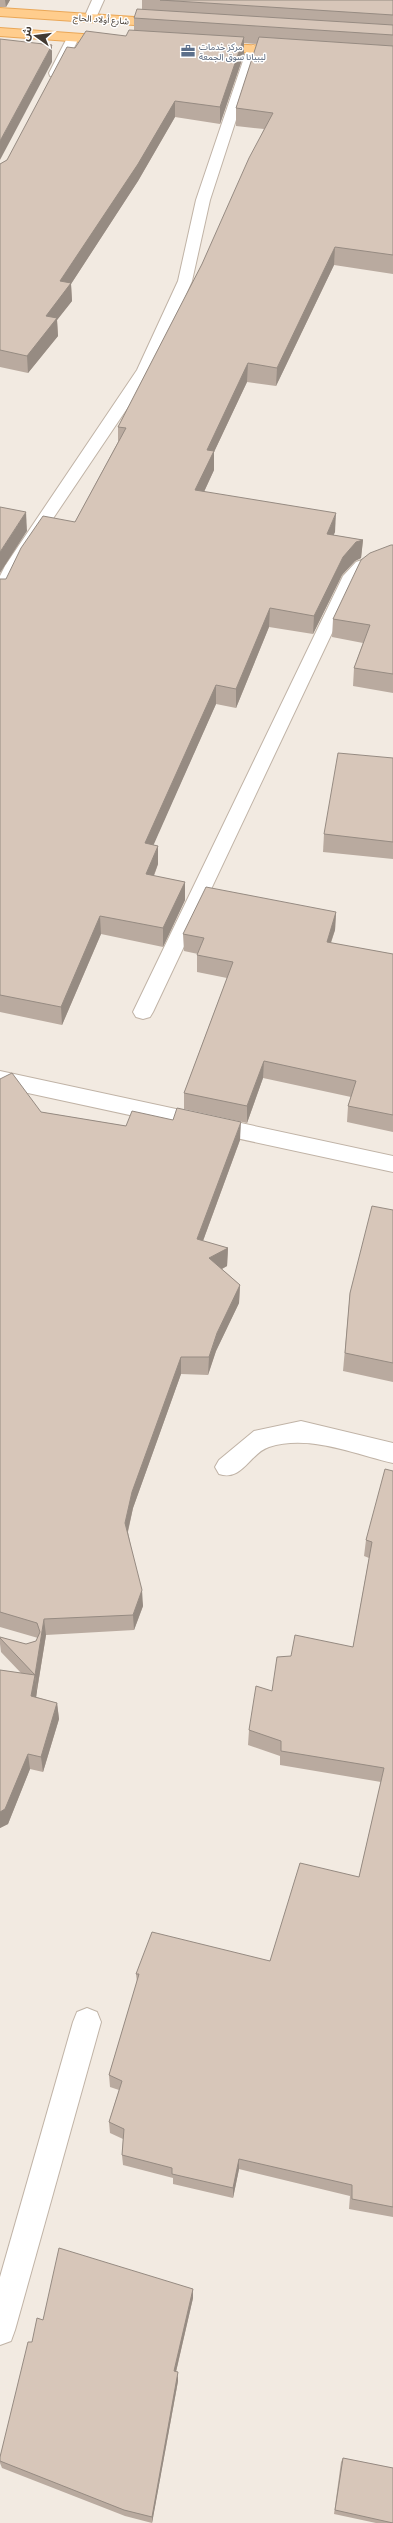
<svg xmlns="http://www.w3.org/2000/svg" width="393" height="2523" viewBox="0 0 393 2523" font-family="'Public Sans','Noto Sans Arabic',sans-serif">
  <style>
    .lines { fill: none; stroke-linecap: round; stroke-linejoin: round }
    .minor-casing { stroke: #c0b3a6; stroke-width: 2 }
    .major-casing { stroke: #eaa757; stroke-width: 2 }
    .minor { fill: #fff; fill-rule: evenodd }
    .major { fill: #ffcd8d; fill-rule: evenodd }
    .wall { fill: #b9aa9f }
    .shaded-wall { fill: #968b82 }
    .building { fill: #d7c6b9; stroke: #968b82 }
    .labels { text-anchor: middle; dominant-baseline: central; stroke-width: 3; stroke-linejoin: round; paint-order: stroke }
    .far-street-label { font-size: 9px; fill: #433a32; stroke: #fff }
    .far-service-label { font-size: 9px; fill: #4e5e75; stroke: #fff; text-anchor: start }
  </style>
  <rect width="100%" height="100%" fill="#f2eae1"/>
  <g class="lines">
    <defs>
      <g id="minor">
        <polygon points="92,0 104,0 96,18 90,22 84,18"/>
        <polygon points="73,34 79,38 61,73 55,77 50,76 49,73 67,38"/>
        <polygon points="253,45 259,49 210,200 192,281 153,370 21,566 8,593 6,597 0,598 0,576 5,566 137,370 178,281 196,200 247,49"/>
        <polygon points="393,549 393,560 368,570 358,578 153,1012 150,1017 143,1019 136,1017 133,1012 343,576 356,562"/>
        <polygon points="0,1071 393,1156 393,1172 0,1087"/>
        <path d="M301 1421 393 1443V1463C354 1454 309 1434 269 1447 250 1453 242 1482 219 1474L215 1467 219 1460 254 1431Z"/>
        <polygon points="87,2008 97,2012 101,2022 15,2330 11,2341 0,2345 0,2277 73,2022 77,2012"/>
      </g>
      <g id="major">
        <polygon points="0,8 164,19 170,23 164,27 0,16"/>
        <polygon points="0,28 110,36 116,40 110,44 0,36"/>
        <polygon points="215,43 284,47 290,51 284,55 211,50 209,47"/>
      </g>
    </defs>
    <use href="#minor" class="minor-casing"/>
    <use href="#major" class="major-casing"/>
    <use href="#minor" class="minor"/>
    <use href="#major" class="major"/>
  </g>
  <g class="wall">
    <polygon points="0,0 10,0 6,7 0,7"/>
    <polygon points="142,0 393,0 393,274 334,265 276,386 247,382 214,452 214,470 204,492 335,532 333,535 363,540 361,558 355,561 342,575 313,634 269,627 236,708 216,704 153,845 158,846 158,864 154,876 185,882 185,900 163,947 101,934 62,1025 0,1012 0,579 6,579 75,522 118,442 118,427 202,264 264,129 236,126 236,108 257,44 244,43 244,54 220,124 175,117 138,181 71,284 72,301 57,320 58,336 28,373 0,367 0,164 7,160 75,48 126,36 134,30 134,18 142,10"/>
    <polygon points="393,545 393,693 353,686 354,668 363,643 332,637 333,619"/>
    <polygon points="393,758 393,859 323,852 324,834"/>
    <polygon points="336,912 335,930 331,943 393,954 393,1132 347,1122 348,1106 351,1097 263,1078 247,1123 184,1109 184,1093 227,978 197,972 197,955 198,954 184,951 183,934"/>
    <polygon points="0,1079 41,1112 126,1126 240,1140 203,1241 228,1248 227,1266 222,1269 240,1285 239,1303 216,1351 208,1375 181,1374 133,1508 128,1532 143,1606 134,1630 46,1635 36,1697 57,1703 59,1719 43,1772 30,1769 8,1824 0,1828 0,1670 21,1673 1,1652 0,1644 0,1637 26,1644 36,1641 38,1638 0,1627"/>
    <polygon points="393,1210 393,1382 343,1371 350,1293"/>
    <polygon points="393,1471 393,2217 349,2209 350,2196 239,2169 233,2198 173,2184 173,2178 123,2165 122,2155 123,2139 110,2133 109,2122 119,2090 110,2087 109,2075 137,1982 136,1974 270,1961 359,1877 381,1782 280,1765 280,1756 248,1745 249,1730 272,1691 291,1656 353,1647 369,1558 364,1556 366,1540"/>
    <polygon points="193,2289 193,2298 176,2372 178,2381 152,2523 125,2516 2,2468 0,2463 0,2457 32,2342 43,2320"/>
    <polygon points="343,2458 393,2468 393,2523 376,2523 334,2514 341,2462"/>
  </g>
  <g class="shaded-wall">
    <polygon points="5,0 10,0 6,7"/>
    <polygon points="244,37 244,54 220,124 220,107"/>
    <polygon points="52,45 52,62 0,160 0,141"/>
    <polygon points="175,101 175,117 138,181 71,284 72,301 57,320 58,336 28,373 27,356 46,316 60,281"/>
    <polygon points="335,247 334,265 276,386 277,368"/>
    <polygon points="248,363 247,382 214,452 214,470 196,509 195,490 207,450"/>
    <polygon points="26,512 27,531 0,573 0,552"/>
    <polygon points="336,513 335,532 326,553 327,534"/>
    <polygon points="363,540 361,558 355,561 342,575 313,634 314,616 343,557 356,542"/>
    <polygon points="270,608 269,627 236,708 236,689"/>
    <polygon points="216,685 216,704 146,862 145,843"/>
    <polygon points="158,846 158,864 147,893 146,874"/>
    <polygon points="185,882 185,900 163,947 163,928"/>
    <polygon points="336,912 335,930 325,959 327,942"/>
    <polygon points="100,916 101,934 62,1025 61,1007"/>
    <polygon points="264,1061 263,1078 247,1123 247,1106"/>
    <polygon points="241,1122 240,1140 197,1257 197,1239"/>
    <polygon points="228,1248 227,1266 209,1276 209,1258"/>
    <polygon points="240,1285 239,1303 216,1351 208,1375 209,1357 217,1333"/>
    <polygon points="181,1357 181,1374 133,1508 126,1539 125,1523 132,1492"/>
    <polygon points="142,1590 143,1606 134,1630 133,1615"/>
    <polygon points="44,1619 46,1635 37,1690 35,1675"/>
    <polygon points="35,1675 37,1691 34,1712 31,1696"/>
    <polygon points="57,1703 59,1719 43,1772 41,1757"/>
    <polygon points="28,1754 30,1769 8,1824 0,1828 0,1812"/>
    <polygon points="239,2159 239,2169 233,2198 233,2188"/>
    <polygon points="193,2289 193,2298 174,2380 174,2371"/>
    <polygon points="178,2372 178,2381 152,2523 152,2517"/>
  </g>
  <g class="building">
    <polygon points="160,0 393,0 393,15"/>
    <polygon points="137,9 393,25 393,35 134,18"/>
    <polygon points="129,30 244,37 220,107 175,101 138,164 60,281 71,283 46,316 57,318 27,356 0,350 0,164 7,160 67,47 75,48 86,31 126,36"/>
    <polygon points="259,37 393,46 393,255 335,247 277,368 248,363 207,450 214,451 195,490 336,513 327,534 363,540 356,542 343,557 314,616 270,608 236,689 216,685 145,843 158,846 146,874 185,882 163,928 100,916 61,1007 0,995 0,579 6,579 21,548 43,516 75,522 126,428 118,427 202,264 249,158 273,113 236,108"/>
    <polygon points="0,39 52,45 0,141"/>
    <polygon points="0,507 26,512 0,552"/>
    <polygon points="391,545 393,545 393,674 354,668 370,625 333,619 361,560 370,553"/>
    <polygon points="338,753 393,758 393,842 324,834"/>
    <polygon points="206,887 336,912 327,942 393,954 393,1115 348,1106 356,1081 264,1061 247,1106 184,1093 233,962 197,955 204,938 183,934"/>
    <polygon points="12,1073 41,1112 126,1126 132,1111 173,1120 177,1108 241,1122 197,1239 228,1248 209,1258 240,1285 217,1333 209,1357 181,1357 132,1492 125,1523 142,1590 133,1615 44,1619 35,1675 0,1638 0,1637 26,1644 36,1641 40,1632 37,1623 0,1612 0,1079"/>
    <polygon points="372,1206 393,1210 393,1363 345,1353 350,1293"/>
    <polygon points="385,1469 393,1471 393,2207 352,2199 352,2185 239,2159 233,2188 172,2174 172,2168 122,2155 124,2129 109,2122 122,2081 109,2075 139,1974 136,1974 152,1932 270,1961 300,1863 359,1877 384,1768 281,1751 281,1741 249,1730 256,1686 272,1691 277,1657 291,1656 295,1635 353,1647 372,1542 366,1540"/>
    <polygon points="0,1670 35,1675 31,1696 57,1703 41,1757 28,1754 5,1809 0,1812"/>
    <polygon points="59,2248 193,2289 174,2371 178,2372 152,2517 124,2510 0,2461 0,2457 28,2342 32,2342 37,2318 43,2320"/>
    <polygon points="343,2458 393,2468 393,2523 335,2510"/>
  </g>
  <defs>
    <symbol id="office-bare" viewBox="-9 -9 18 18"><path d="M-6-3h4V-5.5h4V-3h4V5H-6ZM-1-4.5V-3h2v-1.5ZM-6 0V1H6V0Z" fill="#5c6f8a" stroke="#fff" stroke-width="2.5" paint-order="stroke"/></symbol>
  </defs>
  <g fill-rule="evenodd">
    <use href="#office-bare" x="178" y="41" width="20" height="20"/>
  </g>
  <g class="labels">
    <g class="far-street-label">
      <text transform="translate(101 19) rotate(4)">شارع أولاد الحاج</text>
    </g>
    <g class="far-service-label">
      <text x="199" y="46">مركز خدمات<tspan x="199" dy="10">ليبيانا سوق الجمعة</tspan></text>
    </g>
  </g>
  <g transform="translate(36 36) rotate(284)" stroke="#ffffff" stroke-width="3" paint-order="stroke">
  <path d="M0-3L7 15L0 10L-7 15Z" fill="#433a32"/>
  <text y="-6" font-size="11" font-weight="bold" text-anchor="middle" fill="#433a32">ش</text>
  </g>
</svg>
